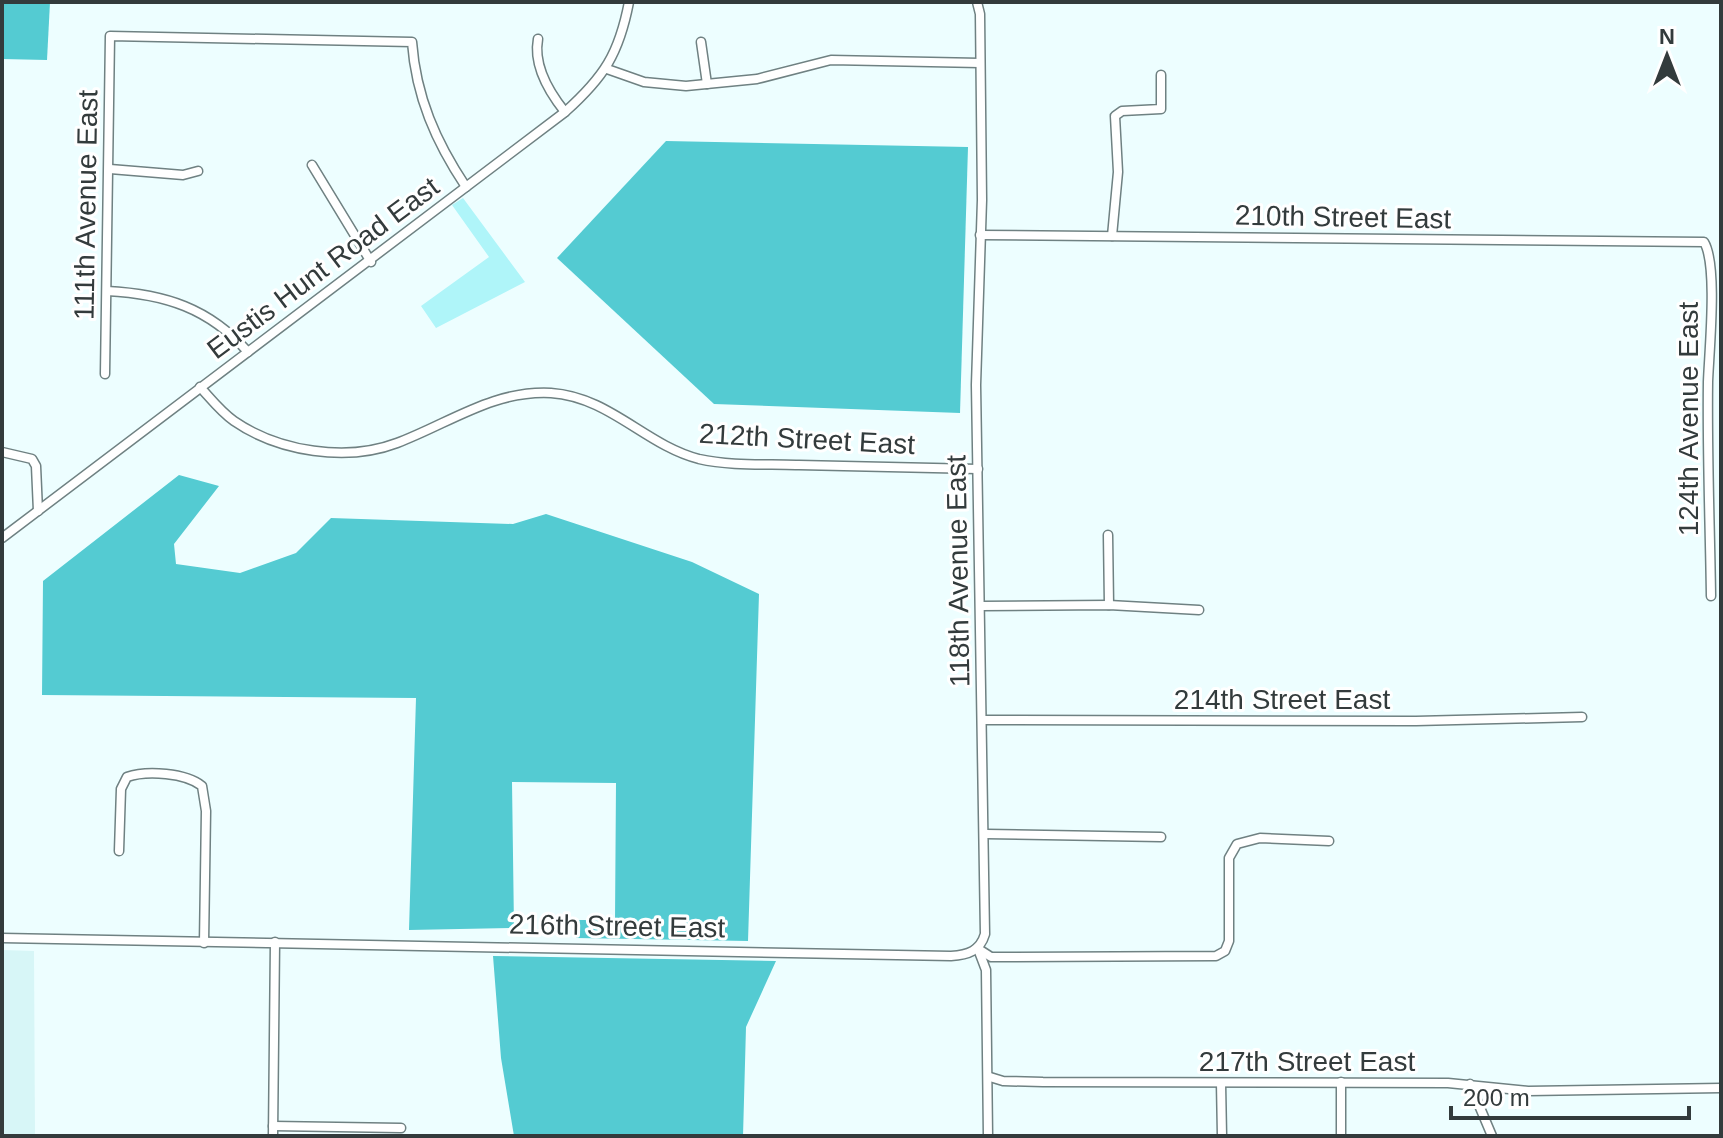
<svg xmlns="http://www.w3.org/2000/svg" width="1723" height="1138" viewBox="0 0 1723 1138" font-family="Helvetica,sans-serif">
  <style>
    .built { fill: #d7f6f7 }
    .green { fill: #aff5f9 }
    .forest { fill: #54cbd2 }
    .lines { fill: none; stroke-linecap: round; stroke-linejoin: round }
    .minor-casing { stroke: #6f8182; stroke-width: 11 }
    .minor { stroke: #fff; stroke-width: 8 }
    .labels { text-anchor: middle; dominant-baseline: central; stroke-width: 6; stroke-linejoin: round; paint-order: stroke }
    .street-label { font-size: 28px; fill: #333b3c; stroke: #fff }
  </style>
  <rect width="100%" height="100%" fill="#edfeff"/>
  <polygon class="built" points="2,950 34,951 35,1136 2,1136"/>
  <polygon class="green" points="463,198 525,282 436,328 421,306 489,257 452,205"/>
  <g class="forest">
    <polygon points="2,2 50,2 47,60 2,59"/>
    <polygon points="666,141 968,147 960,413 714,404 557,258"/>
    <polygon points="179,475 219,486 174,544 176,564 240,573 296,553 331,518 513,524 546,514 692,562 759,594 748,941 576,938 575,920 615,920 616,783 512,782 514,928 409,930 416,698 42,695 43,581"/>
    <polygon points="493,956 776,961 746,1027 743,1136 514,1136 501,1058"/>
  </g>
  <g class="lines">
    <defs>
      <g id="minor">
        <path d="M538 39C533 66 549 92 565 112"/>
        <polyline points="701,42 707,84"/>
        <polyline points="607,69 644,82 686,86 757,79 831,60 980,63"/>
        <polyline points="312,165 371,262"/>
        <polyline points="110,169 183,175 198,171"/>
        <path d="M980 235 1704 242C1718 265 1709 352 1708 382 1707 453 1710 525 1711 596"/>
        <polyline points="1112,236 1118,172 1115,116 1122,111 1161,109 1161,75"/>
        <path d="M107 291C165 294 209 308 248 352"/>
        <path d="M105 374 110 36 412 42C416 97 436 142 466 187"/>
        <path d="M200 387C211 399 221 412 234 421 279 452 347 462 397 443 450 423 493 390 551 393 610 397 645 445 699 459 730 466 764 464 796 465 857 466 918 468 978 469"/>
        <polyline points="2,452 32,459 36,466 38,511"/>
        <polyline points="1108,535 1109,605"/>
        <path d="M2 538 565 112C604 77 619 54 629 2"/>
        <polyline points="981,606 1109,605 1199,610"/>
        <polyline points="983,720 1416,721 1582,717"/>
        <polyline points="986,834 1161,837"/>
        <path d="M119 851 121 789 127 777C147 770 186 773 202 786L206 811 204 943"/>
        <path d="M2 938 951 956C968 955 980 951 985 934L976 385 982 200 980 14 977 2"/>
        <polyline points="977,948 991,957 1216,956 1225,951 1229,941 1229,858 1237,844 1260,838 1329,841"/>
        <polyline points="978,949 986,970 988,1136"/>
        <polyline points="990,1077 1003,1081 1043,1082 1448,1083 1528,1091 1721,1088"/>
        <polyline points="1221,1083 1222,1136"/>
        <polyline points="1470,1084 1492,1136"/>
        <polyline points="273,1126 401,1128"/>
        <polyline points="273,1136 275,942"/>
        <polyline points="1341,1136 1341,1082"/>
      </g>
    </defs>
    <use href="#minor" class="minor-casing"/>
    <use href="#minor" class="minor"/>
  </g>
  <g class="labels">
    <g class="street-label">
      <text transform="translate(86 205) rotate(-89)">111th Avenue East</text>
      <text transform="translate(1343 217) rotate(1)">210th Street East</text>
      <text transform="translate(323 268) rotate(-37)">Eustis Hunt Road East</text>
      <text transform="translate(1688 419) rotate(-90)">124th Avenue East</text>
      <text transform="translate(807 439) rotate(3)">212th Street East</text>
      <text transform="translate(958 571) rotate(-91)">118th Avenue East</text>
      <text x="1282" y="699">214th Street East</text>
      <text transform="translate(617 926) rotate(1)">216th Street East</text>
      <text x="1307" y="1061">217th Street East</text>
    </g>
  </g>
  <rect width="1723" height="1138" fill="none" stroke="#333b3c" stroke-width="8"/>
  <g transform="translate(1667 56)" stroke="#ffffff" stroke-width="6" paint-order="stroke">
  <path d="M0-6L14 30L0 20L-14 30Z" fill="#333b3c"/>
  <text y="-12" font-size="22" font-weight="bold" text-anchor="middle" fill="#333b3c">N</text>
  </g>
  <path d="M1451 1106v12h238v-12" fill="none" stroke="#333b3c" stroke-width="4"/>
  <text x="1463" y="1106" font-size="24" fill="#333b3c" stroke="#ffffff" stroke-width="6" paint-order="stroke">200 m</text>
</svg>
